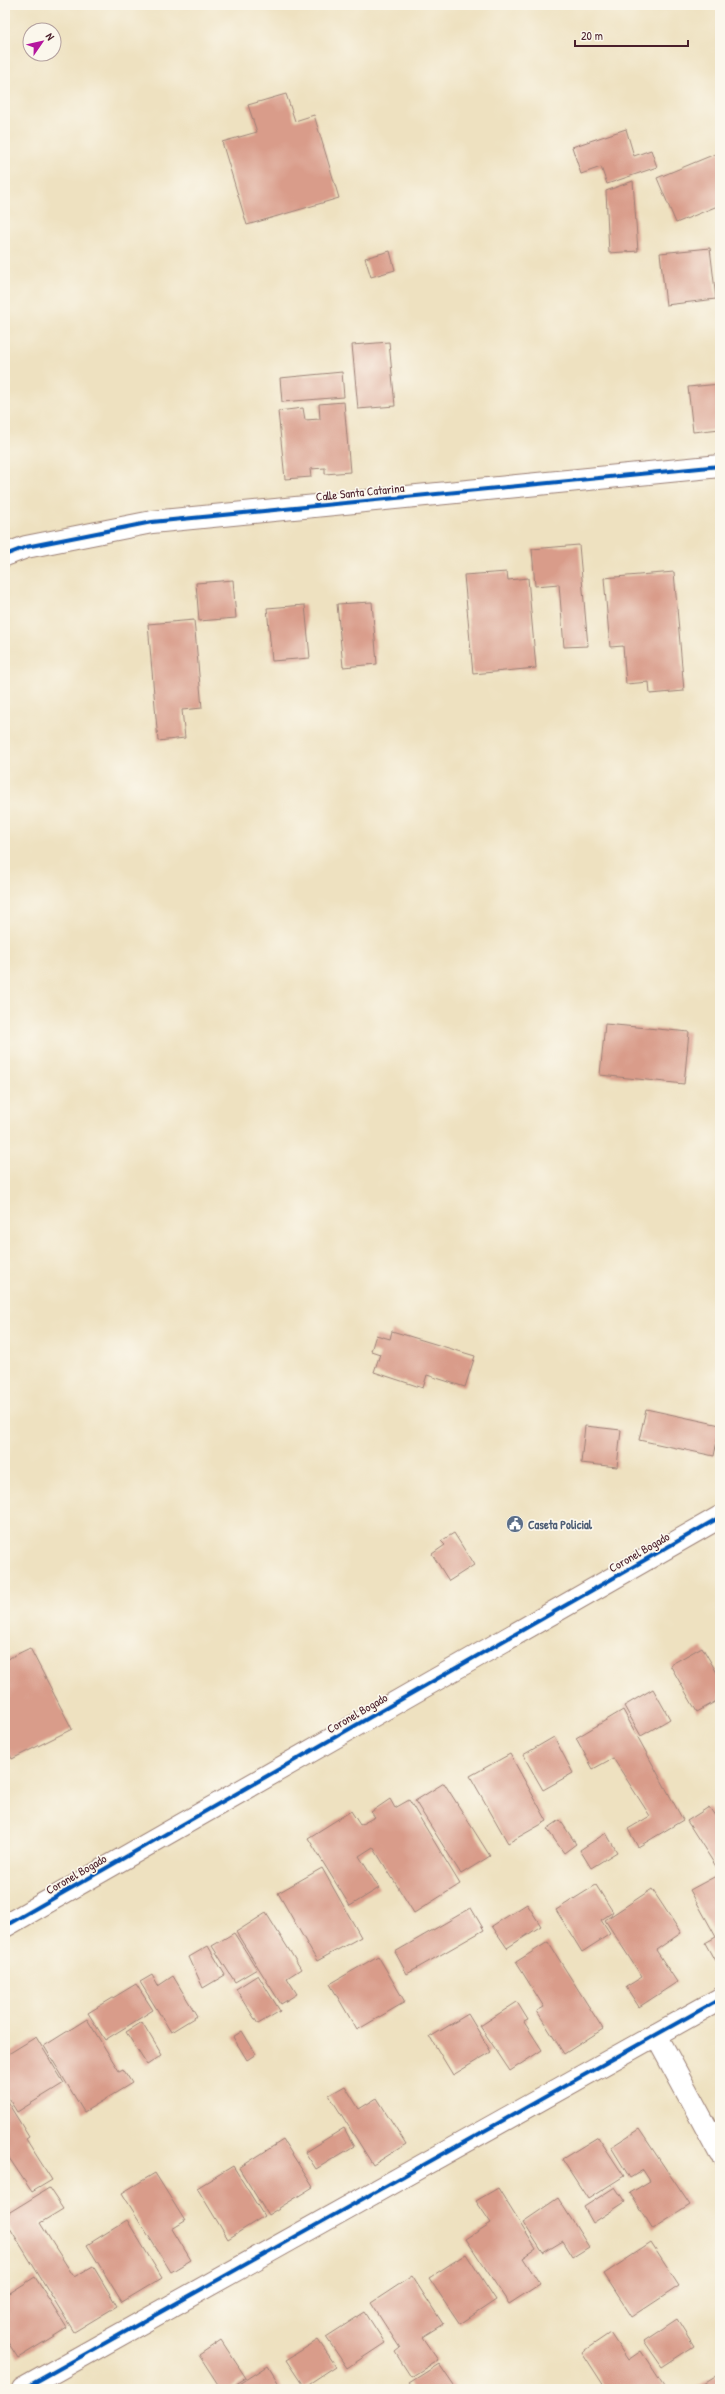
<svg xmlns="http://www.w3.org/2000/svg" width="725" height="2394" viewBox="0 0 725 2394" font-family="'Patrick Hand',sans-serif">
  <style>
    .building { fill: #d99c8a }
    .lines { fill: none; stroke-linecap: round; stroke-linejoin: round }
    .street-casing { stroke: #9c8076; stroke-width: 24 }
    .secondary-casing { stroke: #9c8076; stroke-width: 24 }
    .street { stroke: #fff; stroke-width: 22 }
    .secondary { stroke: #fff; stroke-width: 22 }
    .cycleway-casing { stroke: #fbf7ec; stroke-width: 6 }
    .cycleway { stroke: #0057b8; stroke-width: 4 }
    .labels { text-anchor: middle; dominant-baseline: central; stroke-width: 3.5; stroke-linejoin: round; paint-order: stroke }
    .street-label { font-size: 12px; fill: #4a1f2b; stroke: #fbf7ec }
    .service-label { font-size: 12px; font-weight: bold; fill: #4e5e75; stroke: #fbf7ec; text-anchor: start }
  </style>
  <rect width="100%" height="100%" fill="#fbf7ec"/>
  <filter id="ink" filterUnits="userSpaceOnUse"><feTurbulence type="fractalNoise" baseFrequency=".025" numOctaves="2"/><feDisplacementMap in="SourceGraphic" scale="8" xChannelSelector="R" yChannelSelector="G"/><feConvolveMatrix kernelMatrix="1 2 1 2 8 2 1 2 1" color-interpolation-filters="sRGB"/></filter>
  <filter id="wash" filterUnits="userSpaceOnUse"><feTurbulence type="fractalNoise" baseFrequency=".012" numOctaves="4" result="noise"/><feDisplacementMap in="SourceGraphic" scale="16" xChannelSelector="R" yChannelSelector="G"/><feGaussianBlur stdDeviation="0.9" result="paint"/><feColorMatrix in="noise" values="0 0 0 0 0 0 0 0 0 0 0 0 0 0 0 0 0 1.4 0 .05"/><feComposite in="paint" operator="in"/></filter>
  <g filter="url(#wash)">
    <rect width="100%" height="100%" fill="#eee1c0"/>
    <g id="blocks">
      <g class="building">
        <polygon points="286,94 295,121 314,115 339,198 247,225 222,142 257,132 248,105"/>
        <polygon points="626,129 634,156 651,150 657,167 607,184 601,167 581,174 572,147"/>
        <polygon points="720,152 720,205 676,223 657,178"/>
        <polygon points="633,181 638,251 609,253 606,191"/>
        <polygon points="710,248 716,299 666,305 660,253"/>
        <polygon points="390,251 395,270 371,277 365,258"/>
        <polygon points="389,342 395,406 358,409 352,345"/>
        <polygon points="342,372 344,397 282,402 280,378"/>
        <polygon points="720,384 720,429 693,432 688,387"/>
        <polygon points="344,402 350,472 325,474 325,468 310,469 311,477 285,479 278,411 303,408 305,420 320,419 319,404"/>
        <polygon points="579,545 588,646 564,647 559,584 535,586 532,549"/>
        <polygon points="507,572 508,580 528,578 536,668 473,674 464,575"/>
        <polygon points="674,572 684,691 650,694 649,682 626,684 623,646 610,647 604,578"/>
        <polygon points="233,580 236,618 199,621 196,583"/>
        <polygon points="372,602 377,664 343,667 337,604"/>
        <polygon points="305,605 310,658 272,661 267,608"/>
        <polygon points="194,620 202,708 182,710 185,738 158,741 148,624"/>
        <polygon points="605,1024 689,1032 684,1084 600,1075"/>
        <polygon points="392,1331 475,1356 465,1387 427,1375 423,1388 374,1372 380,1354 371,1351 376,1335 390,1339"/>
        <polygon points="646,1409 720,1425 714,1456 639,1440"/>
        <polygon points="585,1426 621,1430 617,1467 581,1463"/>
        <polygon points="454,1533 474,1565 449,1581 432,1554 445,1545 441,1541"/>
        <polygon points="702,1647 720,1678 720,1699 697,1712 670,1665"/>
        <polygon points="30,1648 72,1729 12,1759 5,1745 5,1660"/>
        <polygon points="653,1689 670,1719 641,1736 624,1706"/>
        <polygon points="623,1710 683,1820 638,1847 628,1829 650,1816 613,1758 593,1769 576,1738"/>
        <polygon points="554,1737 573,1773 543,1790 523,1755"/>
        <polygon points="510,1754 547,1821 508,1843 470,1776"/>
        <polygon points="444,1783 490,1856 461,1874 415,1801"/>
        <polygon points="390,1799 395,1808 409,1800 460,1884 414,1913 373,1847 359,1856 379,1888 350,1906 308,1838 351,1811 360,1825 375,1817 371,1812"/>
        <polygon points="709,1807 720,1823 720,1866 717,1868 687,1821"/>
        <polygon points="560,1820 576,1844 564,1853 547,1829"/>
        <polygon points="606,1833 617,1852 591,1868 580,1850"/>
        <polygon points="322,1868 361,1937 317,1961 278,1893"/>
        <polygon points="716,1876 720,1883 720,1958 715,1961 705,1943 716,1937 690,1890"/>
        <polygon points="596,1885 613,1912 601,1920 610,1934 582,1952 556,1910"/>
        <polygon points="652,1889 681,1933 656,1950 677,1982 639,2007 626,1987 642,1977 605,1920"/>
        <polygon points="527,1904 541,1926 507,1948 492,1926"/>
        <polygon points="471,1908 484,1930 407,1974 395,1952"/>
        <polygon points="266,1913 301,1969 287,1978 297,1994 281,2004 236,1932"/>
        <polygon points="234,1933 257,1969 235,1982 212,1946"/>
        <polygon points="548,1942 603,2029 564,2054 537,2011 544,2007 516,1962"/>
        <polygon points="208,1946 225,1975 203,1988 189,1957"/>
        <polygon points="378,1956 405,2002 357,2030 330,1984"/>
        <polygon points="152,1975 158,1986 173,1976 197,2016 171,2032 140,1982"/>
        <polygon points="258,1975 280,2011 258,2024 236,1989"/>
        <polygon points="136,1984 153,2010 105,2040 88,2013"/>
        <polygon points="517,2002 528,2020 524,2022 542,2050 510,2071 480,2026"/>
        <polygon points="468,2014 491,2052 453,2075 430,2037"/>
        <polygon points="87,2019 119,2071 123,2069 132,2083 84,2112 44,2046"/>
        <polygon points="142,2022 162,2055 147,2065 126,2032"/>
        <polygon points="242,2031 256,2054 247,2060 233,2037"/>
        <polygon points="36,2037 64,2083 17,2112 5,2093 5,2056"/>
        <polygon points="345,2086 359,2109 377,2098 406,2144 373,2165 329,2095"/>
        <polygon points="5,2098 29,2137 26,2139 52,2180 32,2192 5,2152"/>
        <polygon points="344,2128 354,2146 316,2169 305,2152"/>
        <polygon points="639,2129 690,2205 653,2229 630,2193 650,2181 643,2170 630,2178 611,2147"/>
        <polygon points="598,2137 624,2176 588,2199 562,2159"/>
        <polygon points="283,2140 313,2187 268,2215 239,2168"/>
        <polygon points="233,2166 264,2216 228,2239 197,2188"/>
        <polygon points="155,2173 185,2221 172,2229 191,2260 171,2272 122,2193"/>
        <polygon points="615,2187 625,2202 593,2223 584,2207"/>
        <polygon points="49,2188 63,2209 40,2223 74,2277 93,2266 117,2306 74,2332 5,2220 5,2215"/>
        <polygon points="498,2188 536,2249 523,2258 540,2284 509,2304 466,2239 491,2223 476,2201"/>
        <polygon points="558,2198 589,2247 573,2257 563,2241 543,2253 523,2222"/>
        <polygon points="127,2220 162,2278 122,2302 87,2245"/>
        <polygon points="651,2243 679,2286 632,2317 604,2274"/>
        <polygon points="466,2254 496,2300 460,2324 429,2278"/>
        <polygon points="412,2276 443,2324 422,2337 438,2360 411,2377 395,2352 400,2348 371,2303"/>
        <polygon points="35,2277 67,2328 18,2358 5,2338 5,2296"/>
        <polygon points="365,2312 385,2343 347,2368 326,2337"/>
        <polygon points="677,2319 694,2346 662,2367 644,2341"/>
        <polygon points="610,2333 628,2360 641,2351 664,2386 659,2389 606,2389 582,2352"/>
        <polygon points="221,2340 246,2378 228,2389 221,2389 199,2355"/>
        <polygon points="318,2340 336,2366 304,2387 286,2360"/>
        <polygon points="439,2364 456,2389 413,2389 409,2383"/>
        <polygon points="268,2366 282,2389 232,2389"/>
        <polygon points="719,2374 720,2389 695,2389"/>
      </g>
    </g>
  </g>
  <g filter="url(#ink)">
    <use href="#blocks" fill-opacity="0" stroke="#9c8076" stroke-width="1"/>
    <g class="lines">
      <defs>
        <g id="street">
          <polyline points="5,555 26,547 152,522 720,466"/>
          <polyline points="656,2035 720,2153"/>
          <polyline points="23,2389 720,1999"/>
        </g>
        <polyline id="secondary" points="5,1926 720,1517"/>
      </defs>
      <use href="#street" class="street-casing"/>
      <use href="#secondary" class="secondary-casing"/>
      <use href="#street" class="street"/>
      <use href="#secondary" class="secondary"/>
      <defs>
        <g id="cycleway">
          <polyline points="5,555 26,547 152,522 720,466"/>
          <polyline points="5,1926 720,1517"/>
          <polyline points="23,2389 720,1999"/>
        </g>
      </defs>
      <use href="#cycleway" class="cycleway-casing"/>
      <use href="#cycleway" class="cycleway"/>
    </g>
  </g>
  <defs>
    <symbol id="civic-disc" viewBox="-11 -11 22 22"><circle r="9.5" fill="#5c6f8a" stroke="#fbf7ec"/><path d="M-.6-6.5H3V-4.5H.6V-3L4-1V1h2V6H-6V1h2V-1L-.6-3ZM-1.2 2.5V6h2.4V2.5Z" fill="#fff"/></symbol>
  </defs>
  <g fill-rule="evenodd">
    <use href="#civic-disc" x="505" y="1514" width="20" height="20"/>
  </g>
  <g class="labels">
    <g class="street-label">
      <text transform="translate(360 492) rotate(-6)">Calle Santa Catarina</text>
      <text transform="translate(639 1552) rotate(-30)">Coronel Bogado</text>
      <text transform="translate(357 1713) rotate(-30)">Coronel Bogado</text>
      <text transform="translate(76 1874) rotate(-30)">Coronel Bogado</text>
    </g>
    <g class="service-label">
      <text x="528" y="1524">Caseta Policial</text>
    </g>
  </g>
  <rect width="725" height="2394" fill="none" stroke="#fbf7ec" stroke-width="20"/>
  <g transform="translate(42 42) rotate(56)"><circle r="19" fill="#fbf7ec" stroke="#b4a19f"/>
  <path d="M0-3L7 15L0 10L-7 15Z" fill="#b5179e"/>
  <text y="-6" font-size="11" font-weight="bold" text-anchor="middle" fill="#4a1f2b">N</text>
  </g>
  <path d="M575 40v6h113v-6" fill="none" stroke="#4a1f2b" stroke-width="2"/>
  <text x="581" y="40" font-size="12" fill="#4a1f2b" stroke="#fbf7ec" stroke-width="3" paint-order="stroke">20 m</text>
</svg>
